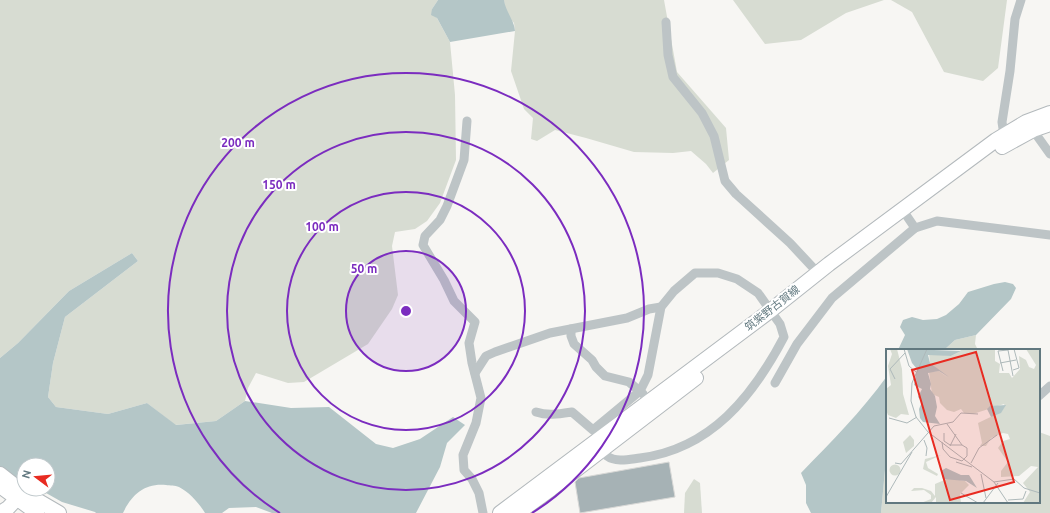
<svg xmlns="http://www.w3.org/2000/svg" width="1050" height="513" viewBox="0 0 1050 513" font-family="Ubuntu,'Noto Sans JP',sans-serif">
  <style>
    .green { fill: #d7dcd2 }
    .water { fill: #b4c6c7 }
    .building { fill: #a6b2b5; stroke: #d8d8d6 }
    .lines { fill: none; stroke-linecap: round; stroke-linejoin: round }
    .primary-casing { stroke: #b3b9bc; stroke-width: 16 }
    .street { stroke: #bdc4c6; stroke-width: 9 }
    .primary { stroke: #fff; stroke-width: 14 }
    .ring { fill: none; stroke: #7b2cbf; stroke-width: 2 }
    .labels { text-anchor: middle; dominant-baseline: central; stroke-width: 4; stroke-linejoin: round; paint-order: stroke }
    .street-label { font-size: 11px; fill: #61787f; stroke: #fff }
    .inset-road { fill: none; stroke: #aeb9ba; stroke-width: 1 }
    .view { fill: #e82b21; fill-opacity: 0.15; stroke: #e82b21; stroke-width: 2 }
    .inset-edge { fill: none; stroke: #61787f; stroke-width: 2 }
    .centre { fill: #7b2cbf; stroke: #fff; stroke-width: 2 }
    .ring-label { font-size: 12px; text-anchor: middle; font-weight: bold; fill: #7b2cbf; stroke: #fff; stroke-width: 4; stroke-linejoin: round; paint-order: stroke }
  </style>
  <rect width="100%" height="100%" fill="#f7f6f3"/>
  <g class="green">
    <polygon points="0,0 438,0 432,9 450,42 455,95 456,160 440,203 427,221 415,229 395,232 392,246 398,295 392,309 368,344 304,382 288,383 256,373 248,388 245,401 216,421 175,425 147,403 108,414 56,407 48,397 53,363 65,317 138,261 132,253 69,291 18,343 0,358"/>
    <polygon points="504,0 664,0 677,72 726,128 729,160 713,173 706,164 691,151 673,153 634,152 586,138 555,130 537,141 531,139 533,118 524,109 511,71 515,31 514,23 509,17 505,8"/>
    <polygon points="733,0 884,0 846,13 801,40 765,44"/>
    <polygon points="891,0 1007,0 998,68 983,81 944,72 912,12"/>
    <polygon points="976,335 975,344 978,350 944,350 955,340"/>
    <polygon points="1039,432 1050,436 1050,513 881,513 885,470 887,466 887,502 1039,502"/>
    <polygon points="694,479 700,483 702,513 684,513 685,493"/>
  </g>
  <g class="water">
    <path d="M438 0H504C506 13 514 19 515 31L450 42 437 18 431 15 432 9Z"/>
    <path d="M132 253 138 261 65 317 53 363 48 397 56 407 108 414 147 403 176 425 216 421 245 401 291 408 329 407 376 444 393 448 420 439 453 417 465 425 447 443 440 467 416 513H272L256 507 229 508 222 513H205C199 503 189 492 179 487 175 485 170 486 166 485 145 483 132 494 123 513H96L95 512 62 502 39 489H48V465H24V481L0 476V358L18 343 69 291Z"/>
    <polygon points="1005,282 1013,284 1016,288 1011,299 976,335 955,340 944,350 898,350 905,335 900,327 903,320 912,317 923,320 937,319 946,315 959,304 968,292 994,284"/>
    <path d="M887 376V466L885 470 881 513H811L806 503V485L801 473C831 442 862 411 887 376Z"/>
  </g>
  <polygon class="building" points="669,462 675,497 580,513 575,482 579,478"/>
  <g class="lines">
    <defs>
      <g id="primary">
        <polyline points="1002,147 1033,130 1050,124"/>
        <polyline points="0,474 23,492 59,513"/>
        <polyline points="0,486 37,513"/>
        <polyline points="0,513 8,508 23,492"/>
        <polyline points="500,513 770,311 829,264 996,140 1026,122 1050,113"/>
        <polyline points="518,513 551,489 696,378"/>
      </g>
    </defs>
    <use href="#primary" class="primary-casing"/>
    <g class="street">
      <polyline points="666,22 668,55 673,77 702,113 714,136 725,181 736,194 790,243 818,273"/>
      <polyline points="467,121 464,160 447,206 440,220 425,236 423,245 444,280 454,301 475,322 469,343 472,363 481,398 476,423 463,455 464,470 472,479 479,493 483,513"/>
      <polyline points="1030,126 1050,154"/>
      <polyline points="1006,138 1004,135 1002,122 1010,71 1015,19 1021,0"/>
      <polyline points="902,209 915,228 937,221 1050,235"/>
      <polyline points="571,329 571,336 574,344 592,360 596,367 605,376 629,382 643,394"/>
      <polyline points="475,373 486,356 495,352 550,333 627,318 649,309 661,307"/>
      <polyline points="775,383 797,344 832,298 915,228"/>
      <polyline points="1039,396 1050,386"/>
      <path d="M536 412C548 416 559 414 572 412L593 430 640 391 648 375 661 307 674 291 695 273H718L737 279 758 293 780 324 784 337C753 396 711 449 640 458 631 459 616 463 607 456 604 454 602 450 600 447"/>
    </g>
    <use href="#primary" class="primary"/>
  </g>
  <circle cx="406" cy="311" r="60" fill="#7b2cbf" fill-opacity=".12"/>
  <g class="ring">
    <circle cx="406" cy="311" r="60"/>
    <circle cx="406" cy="311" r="119"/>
    <circle cx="406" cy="311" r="179"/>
    <path d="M280 513A238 238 0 1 1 532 513"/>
  </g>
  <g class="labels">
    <g class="street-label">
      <text transform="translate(772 308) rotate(-38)">筑紫野古賀線</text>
    </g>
  </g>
  <g transform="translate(886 349)">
    <rect width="154" height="154" fill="#f7f6f3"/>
    <path d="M4 0H11L16 20 17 45 23 66 15 65 10 69 2 66 0 61V40L5 36 2 17 6 5ZM73 0H112L109 1V12L114 15 113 24H123L126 29 134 20 133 7 140 11 143 18 148 20 150 16 140 0H154V154H137L144 143 137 134 152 118 145 117 133 127 115 128V122L122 113 112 99 117 92 124 90 122 85 117 84 105 89 100 97H94L96 94 92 74 115 63 119 57 118 55 87 65 78 64 75 60 68 63 61 61 54 54 53 48 46 45 43 23 53 22 62 29 44 14 43 4 65 7 75 2ZM24 86 28 91V97L20 104 17 93ZM55 106 40 113 42 119 52 125 51 127 37 120 39 110ZM3.5 121a5.5 5.5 0 1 1 11 0a5.5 5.5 0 1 1-11 0ZM63 129 79 132 83 136 74 145 75 154H50V148L45 154H35L45 150V146L38 141 25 142 28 139H36L45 142 49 147V135Z" fill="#d7dcd2"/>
    <path d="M21 0 75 2 65 7 42 6 44 14 63 28 53 22 42 24 45 35 44 40 49 47 51 58 49 67 54 75 37 73 34 69 33 60 36 53 32 48 36 40 28 36 31 20 26 14ZM120 56 115 64 105 68 101 60 104 57ZM60 119 75 126H83L91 139 80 132 57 130 55 122Z" fill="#b4c6c7"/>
    <path class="inset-road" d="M18 0 23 17 30 23M41 0 26 34 25 52 30 68 42 83 108 133 122 154M122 1 127 27M114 14 130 11M127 21 133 19 128 0M117 22 112 2 122 1M9 30 4 20 19 4M3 69 21 74 31 68M58 84V92L64 96H76M38 91 41 99 40 107M56 93 57 100 64 108 76 112 81 107V99L76 96 61 75M64 97 70 85M70 113 86 118M9 114 15 115 48 77 67 73 75 64 92 65M85 114 93 99 111 86M95 125 100 149M108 133 128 130 138 139 154 144M75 144 92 154M0 148 26 103M122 151 137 150 140 142M97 154 112 134"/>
    <path class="view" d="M90 3 128 133 64 151 26 21Z"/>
    <rect width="154" height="154" class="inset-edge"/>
  </g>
  <circle cx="406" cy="311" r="6" class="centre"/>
  <g class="ring-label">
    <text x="238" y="147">200 m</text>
    <text x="279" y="189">150 m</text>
    <text x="322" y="231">100 m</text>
    <text x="364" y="273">50 m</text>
  </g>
  <g transform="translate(36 477) rotate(286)"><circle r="19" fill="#ffffff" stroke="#c0c9cc"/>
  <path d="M0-3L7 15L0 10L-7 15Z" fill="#e82b21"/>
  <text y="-6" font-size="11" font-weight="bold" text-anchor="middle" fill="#61787f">N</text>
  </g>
</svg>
